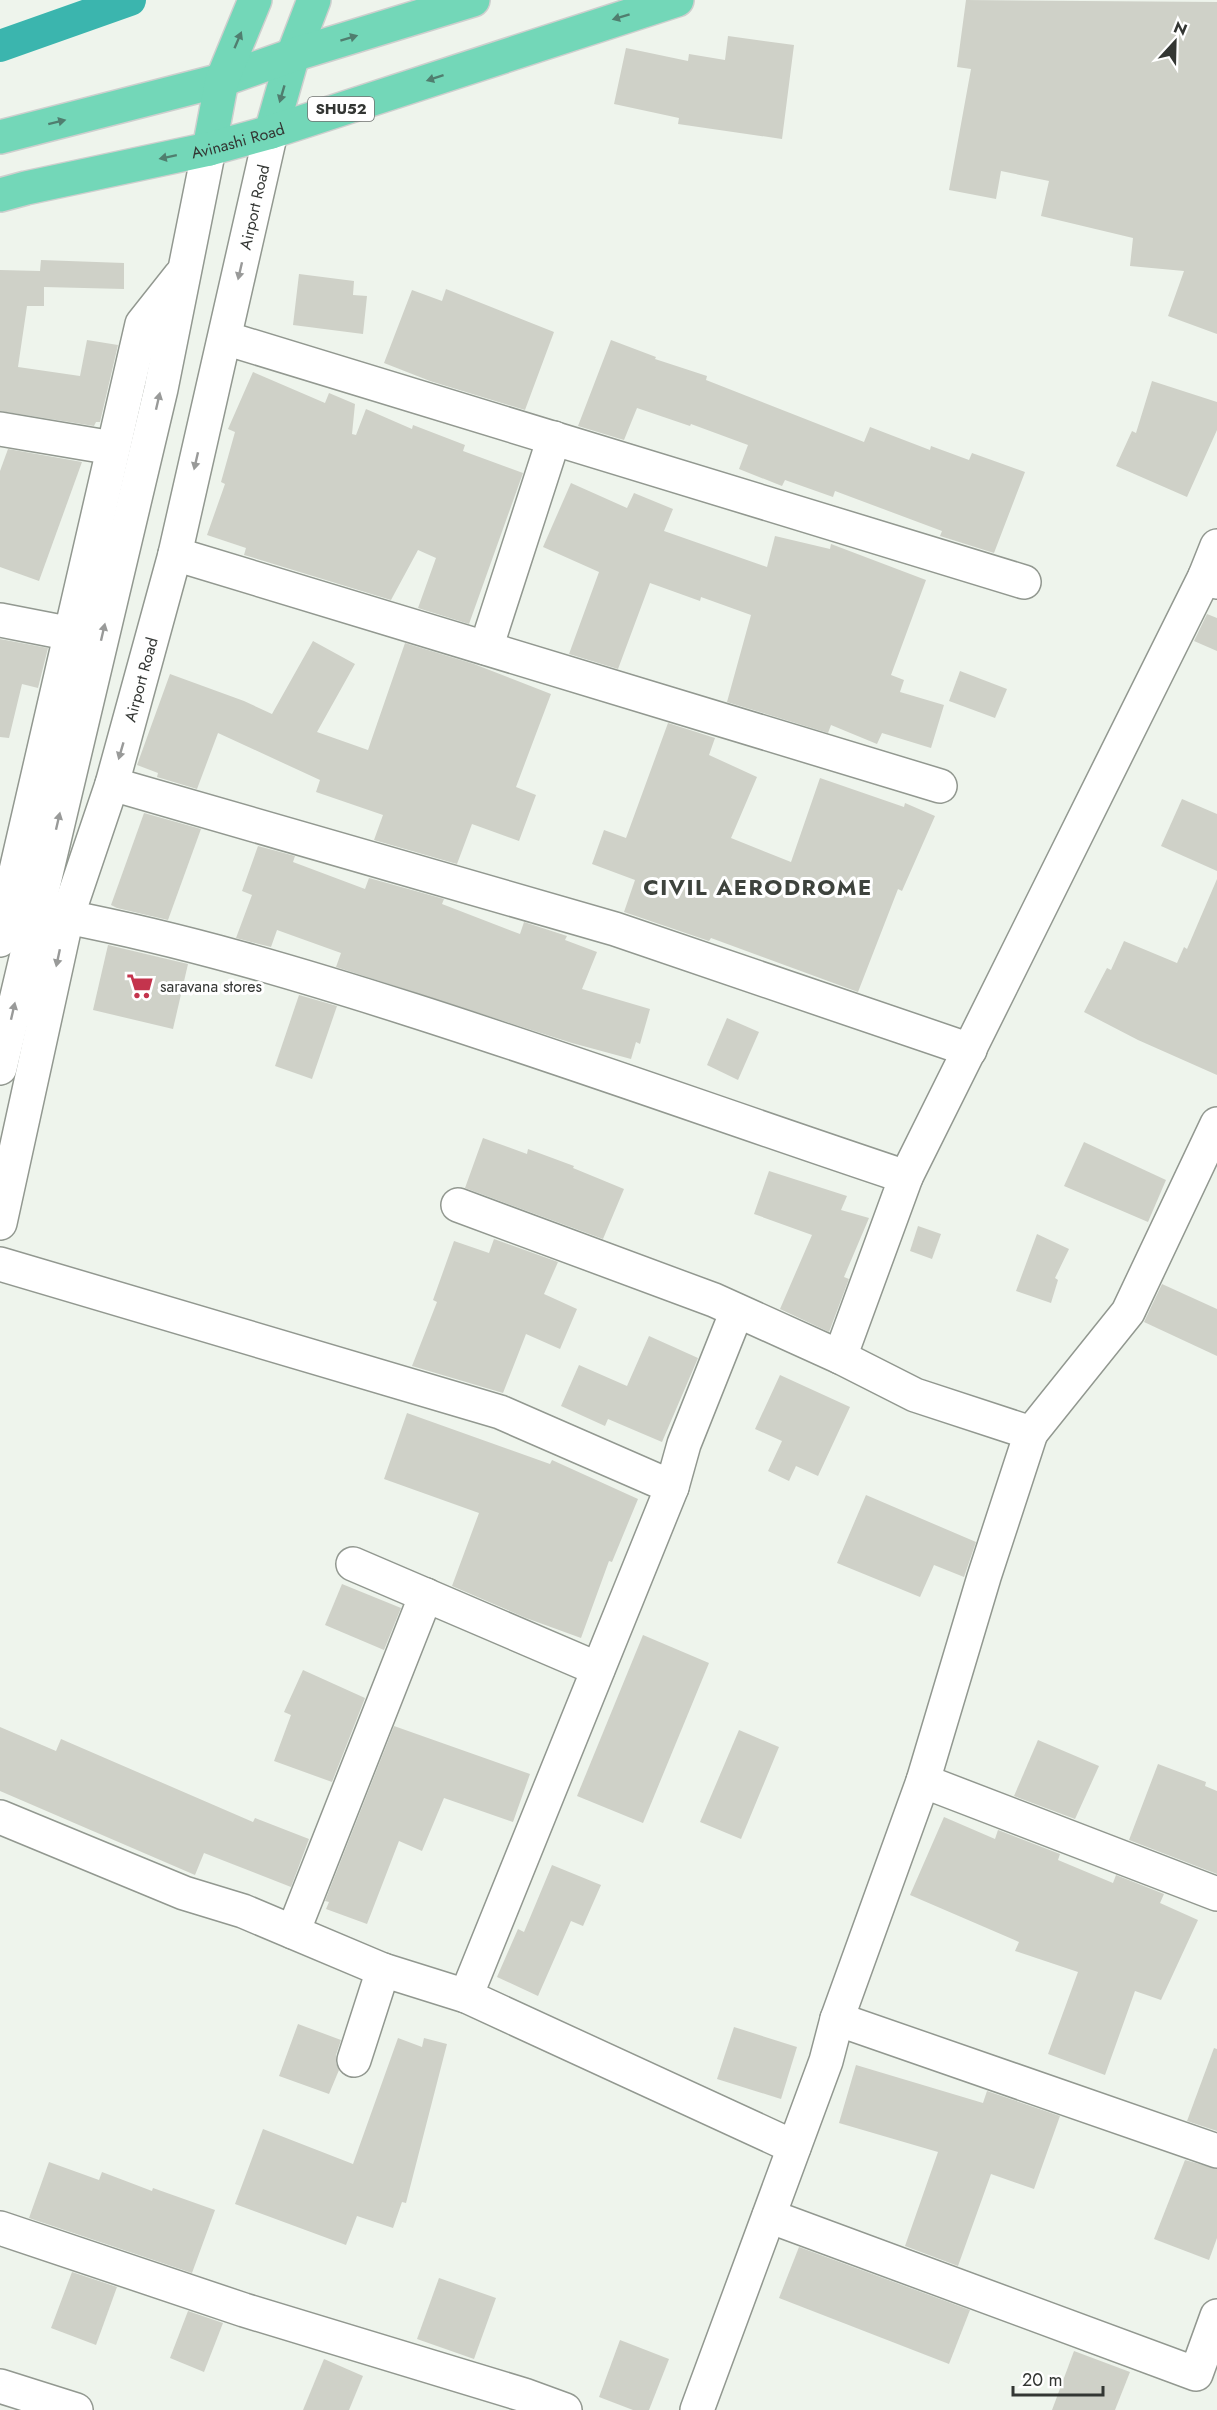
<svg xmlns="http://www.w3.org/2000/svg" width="1217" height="2410" viewBox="0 0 1217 2410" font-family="Jost,sans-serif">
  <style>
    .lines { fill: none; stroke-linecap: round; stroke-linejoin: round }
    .canal { stroke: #3bb5ae; stroke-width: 32 }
    .building { fill: #cfd1c8 }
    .minor-casing { stroke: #929890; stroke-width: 36 }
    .major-casing { stroke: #cecfce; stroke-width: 36 }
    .minor { stroke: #fff; stroke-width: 33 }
    .major { stroke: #73d7b8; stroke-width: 33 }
    .oneway { fill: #507e6f }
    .oneway2 { fill: #999a99 }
    .labels { text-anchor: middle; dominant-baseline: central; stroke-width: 6; stroke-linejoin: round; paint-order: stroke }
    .shield { fill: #fff; stroke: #707270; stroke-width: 1.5 }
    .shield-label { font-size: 15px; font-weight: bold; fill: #333633 }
    .street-label { font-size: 16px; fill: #333633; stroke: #fff }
    .poi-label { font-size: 16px; fill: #333633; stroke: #fff; text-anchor: start }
    .district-label { font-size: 22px; font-weight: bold; letter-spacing: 1.5px; fill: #3e433d; stroke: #fff }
  </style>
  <rect width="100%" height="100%" fill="#eef4ec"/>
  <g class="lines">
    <polyline class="canal" points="0,46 130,0"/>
  </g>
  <g class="building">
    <polygon points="966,0 1217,2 1217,334 1168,316 1184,271 1130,266 1133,238 1041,216 1049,181 1001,171 996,199 949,190 971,69 957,67"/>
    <polygon points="728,36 794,45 782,139 678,124 679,118 614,104 626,48 688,61 689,54 725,60"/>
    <polygon points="41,260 124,263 124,289 44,287 44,306 27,306 18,367 80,376 87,340 118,345 100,422 96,422 94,426 0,411 0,270 40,271"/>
    <polygon points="299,274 354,281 353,295 367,296 363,334 293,325"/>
    <polygon points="446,289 554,332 525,410 430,381 384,363 412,290 442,301"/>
    <polygon points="611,340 656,357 655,359 707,376 706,380 864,442 870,427 930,450 931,446 969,460 972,453 1025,472 994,553 940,536 942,531 835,491 833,497 785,480 782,486 739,469 748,445 691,424 690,426 637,408 624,440 578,426"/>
    <polygon points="253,372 325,403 329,393 355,404 352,434 356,435 366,409 412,429 413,425 465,445 463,451 523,473 469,624 418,608 436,558 418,550 391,600 251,557 244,555 246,548 207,535 225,484 221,482 235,432 228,429"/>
    <polygon points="1152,381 1217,402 1217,430 1187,497 1116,466 1132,431 1136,433"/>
    <polygon points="8,449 82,462 39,581 0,567 0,471"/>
    <polygon points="571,483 627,508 634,493 673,509 664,531 767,567 775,536 830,549 831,544 926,580 891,675 904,680 900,692 944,705 931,748 882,733 877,744 831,725 828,733 727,702 751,615 701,597 700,601 650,583 618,669 569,654 599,572 543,547"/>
    <polygon points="1207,614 1217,618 1217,651 1194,641"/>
    <polygon points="0,639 48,648 38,688 22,684 9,738 0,737"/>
    <polygon points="313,641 355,664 317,732 368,750 405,643 474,664 551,694 516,787 536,795 519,841 472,824 457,864 374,840 383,815 316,792 320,780 218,733 197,789 157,777 158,773 137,765 170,674 244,701 272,714"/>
    <polygon points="960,671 1007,689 995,718 949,701"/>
    <polygon points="668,723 715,738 709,755 757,777 731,838 791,862 820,778 904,807 905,803 935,816 902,891 898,889 858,992 711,938 709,941 624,912 635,880 592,864 604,830 626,838"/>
    <polygon points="1182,799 1217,814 1217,871 1161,846"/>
    <polygon points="144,813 201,829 168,920 117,908 111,905"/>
    <polygon points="258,846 295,856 293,862 365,889 369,878 444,899 442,904 520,934 524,922 567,936 565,940 597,952 582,989 650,1009 640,1044 636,1042 631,1059 572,1043 336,967 341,953 277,930 271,947 236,938 252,895 242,891"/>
    <polygon points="1217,879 1217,1075 1138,1040 1084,1012 1107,968 1111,970 1124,941 1177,963 1184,947 1187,949"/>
    <polygon points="108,945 188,964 173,1029 93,1010"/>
    <polygon points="299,995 337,1006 312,1079 275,1066"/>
    <polygon points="727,1018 759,1032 738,1080 707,1065"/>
    <polygon points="483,1138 527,1154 528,1149 574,1166 573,1168 624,1189 603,1239 465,1188"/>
    <polygon points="1084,1142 1166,1180 1148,1222 1064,1186"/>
    <polygon points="769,1171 847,1196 841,1210 869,1218 844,1277 849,1279 829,1332 780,1309 812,1235 754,1214"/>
    <polygon points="918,1226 941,1234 932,1259 910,1251"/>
    <polygon points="1037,1234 1069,1249 1055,1278 1058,1280 1051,1303 1016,1291"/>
    <polygon points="494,1239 558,1262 544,1294 577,1309 560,1349 526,1334 503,1393 412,1366 437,1302 433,1300 454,1241 489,1253"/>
    <polygon points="1162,1284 1217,1309 1217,1356 1144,1322"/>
    <polygon points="649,1336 698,1358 662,1442 608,1419 605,1426 561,1406 579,1365 627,1386"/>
    <polygon points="780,1375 850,1407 818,1476 796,1466 789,1481 768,1471 782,1441 755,1429"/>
    <polygon points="407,1413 550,1464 552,1460 638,1499 612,1562 609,1561 581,1638 526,1618 452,1586 479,1513 384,1479"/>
    <polygon points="866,1495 976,1542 964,1577 934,1565 920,1597 837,1563"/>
    <polygon points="342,1584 401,1608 384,1650 325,1625"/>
    <polygon points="643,1635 709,1663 643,1823 577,1796"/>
    <polygon points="303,1670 365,1698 332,1782 274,1761 291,1715 284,1712"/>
    <polygon points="394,1726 530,1774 513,1822 444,1798 422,1851 399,1841 367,1924 326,1909 329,1902 325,1901"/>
    <polygon points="0,1727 56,1751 61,1739 253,1822 255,1818 309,1839 291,1887 204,1853 195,1875 0,1791"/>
    <polygon points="739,1730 779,1747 741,1839 700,1822"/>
    <polygon points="1038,1740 1099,1766 1075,1819 1014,1796"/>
    <polygon points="1158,1764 1206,1782 1205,1786 1217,1791 1217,1874 1129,1840"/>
    <polygon points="944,1817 995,1839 998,1830 1060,1854 1058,1860 1113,1883 1116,1875 1164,1894 1160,1903 1198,1920 1161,2000 1135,1991 1105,2075 1048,2054 1078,1972 1015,1951 1019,1942 910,1895"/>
    <polygon points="552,1865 601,1885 583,1926 571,1921 538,1996 497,1977 518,1929 524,1932"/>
    <polygon points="298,2024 341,2040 336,2055 336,2063 339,2070 329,2094 279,2076"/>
    <polygon points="734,2027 797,2047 781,2099 717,2079"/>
    <polygon points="398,2038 422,2047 424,2038 447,2044 406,2203 402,2202 393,2228 357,2216 346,2245 235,2204 263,2129 353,2164"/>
    <polygon points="1214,2048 1217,2049 1217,2131 1187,2121"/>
    <polygon points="856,2065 983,2103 987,2091 1060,2116 1034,2189 991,2174 958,2266 905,2246 938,2152 839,2123"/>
    <polygon points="1185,2160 1217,2169 1217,2238 1209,2260 1154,2239"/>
    <polygon points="49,2162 99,2180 102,2172 152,2191 153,2188 215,2210 192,2273 29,2218"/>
    <polygon points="799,2247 970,2310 949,2364 779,2298"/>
    <polygon points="72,2272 117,2287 96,2345 51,2328"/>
    <polygon points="439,2278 496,2298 474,2359 417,2339"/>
    <polygon points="188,2311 223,2323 204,2372 170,2358"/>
    <polygon points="620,2340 669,2359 649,2410 633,2410 599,2397"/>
    <polygon points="1074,2351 1130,2372 1115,2410 1052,2410"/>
    <polygon points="324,2359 363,2376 349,2410 303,2410"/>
  </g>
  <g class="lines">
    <defs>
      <g id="minor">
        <polyline points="225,338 1024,582"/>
        <polyline points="0,429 113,448"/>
        <polyline points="1217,546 1205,576 1217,582"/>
        <polyline points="175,554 940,786"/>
        <polyline points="0,620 72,634"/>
        <polyline points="486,648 554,438"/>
        <polyline points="112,784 615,929 970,1050"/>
        <path d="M67 917C185 940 299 974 412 1010 578 1063 741 1122 906 1177L840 1357 915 1395 1031 1433 984 1577 923 1781 837 2019 826 2061 697 2410"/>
        <polyline points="0,940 142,324 180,276"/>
        <polyline points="0,1068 161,389 209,149"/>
        <polyline points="906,1177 1205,576"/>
        <polyline points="458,1205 714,1300 840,1357"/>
        <path id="s1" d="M0 1223 67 917 112 784 175 554 271 132"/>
        <polyline points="0,1264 500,1412 672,1487 466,1996 794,2147"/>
        <polyline points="1031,1433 1128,1312 1217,1124"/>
        <polyline points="672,1487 684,1444 737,1311"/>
        <polyline points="353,1564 598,1669"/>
        <polyline points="923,1781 1217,1894"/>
        <polyline points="0,1817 184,1893 243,1911 383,1970 466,1996"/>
        <polyline points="293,1932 426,1595"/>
        <polyline points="837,2019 1217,2151"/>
        <polyline points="354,2060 383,1970"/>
        <polyline points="769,2216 1196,2374 1217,2316"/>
        <polyline points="0,2228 244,2310 524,2395 565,2410"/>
        <polyline points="0,2386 76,2410"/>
      </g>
      <g id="major">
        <polyline points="271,132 293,55 314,0"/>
        <polyline points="0,137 222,80 293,55 473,0"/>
        <polyline points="209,149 222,80 255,0"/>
        <path id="s2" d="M0 195 26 188 209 149 271 132 677 0"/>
      </g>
    </defs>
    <use href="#minor" class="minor-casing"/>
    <use href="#major" class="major-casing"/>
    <use href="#minor" class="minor"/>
    <use href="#major" class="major"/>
  </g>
  <defs><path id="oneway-solid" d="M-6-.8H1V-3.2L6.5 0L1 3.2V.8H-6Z" transform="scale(1.5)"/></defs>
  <g class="oneway">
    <use href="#oneway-solid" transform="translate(621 17) rotate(163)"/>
    <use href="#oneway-solid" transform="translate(349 38) rotate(-17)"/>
    <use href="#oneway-solid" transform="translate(238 40) rotate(-67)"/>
    <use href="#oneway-solid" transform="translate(435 78) rotate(162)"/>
    <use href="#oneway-solid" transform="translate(282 94) rotate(106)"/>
    <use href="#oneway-solid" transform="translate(57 122) rotate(-14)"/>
    <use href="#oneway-solid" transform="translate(168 157) rotate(168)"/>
  </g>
  <g class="oneway2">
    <use href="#oneway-solid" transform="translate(240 271) rotate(103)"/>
    <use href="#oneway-solid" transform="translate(158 401) rotate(-77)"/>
    <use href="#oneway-solid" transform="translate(196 461) rotate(103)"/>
    <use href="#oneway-solid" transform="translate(103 632) rotate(-77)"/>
    <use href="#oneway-solid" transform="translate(121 751) rotate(106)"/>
    <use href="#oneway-solid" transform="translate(58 821) rotate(-77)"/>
    <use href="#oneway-solid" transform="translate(58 958) rotate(102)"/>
    <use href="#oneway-solid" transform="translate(13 1011) rotate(-77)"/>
  </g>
  <defs>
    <symbol id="supermarket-bare" viewBox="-9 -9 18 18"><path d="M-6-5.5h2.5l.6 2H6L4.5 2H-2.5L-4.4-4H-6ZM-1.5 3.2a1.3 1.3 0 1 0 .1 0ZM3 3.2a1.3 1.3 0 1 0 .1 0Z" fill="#c4344d" stroke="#fff" stroke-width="2.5" paint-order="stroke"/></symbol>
  </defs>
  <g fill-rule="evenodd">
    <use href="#supermarket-bare" x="121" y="967" width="38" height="38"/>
  </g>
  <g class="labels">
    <rect class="shield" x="308" y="97" width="66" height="24" rx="4.5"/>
    <g class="shield-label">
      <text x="341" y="109">SHU52</text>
    </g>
    <g class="street-label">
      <text stroke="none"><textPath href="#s2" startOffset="244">Avinashi Road</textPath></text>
      <text stroke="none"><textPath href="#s1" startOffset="1048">Airport Road</textPath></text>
      <text stroke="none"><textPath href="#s1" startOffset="562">Airport Road</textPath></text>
    </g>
    <g class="poi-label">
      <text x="160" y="986">saravana stores</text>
    </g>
    <g class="district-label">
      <text x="758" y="887">CIVIL AERODROME</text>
    </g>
  </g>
  <g transform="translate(1175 42) rotate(22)" stroke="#ffffff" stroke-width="4.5" paint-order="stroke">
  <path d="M0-4.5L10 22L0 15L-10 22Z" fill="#333633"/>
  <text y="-9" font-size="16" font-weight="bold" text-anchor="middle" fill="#333633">N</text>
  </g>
  <path d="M1013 2386v9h90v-9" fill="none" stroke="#333633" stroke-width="3"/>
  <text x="1022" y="2386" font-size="18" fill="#333633" stroke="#ffffff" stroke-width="4.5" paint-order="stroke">20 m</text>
</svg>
